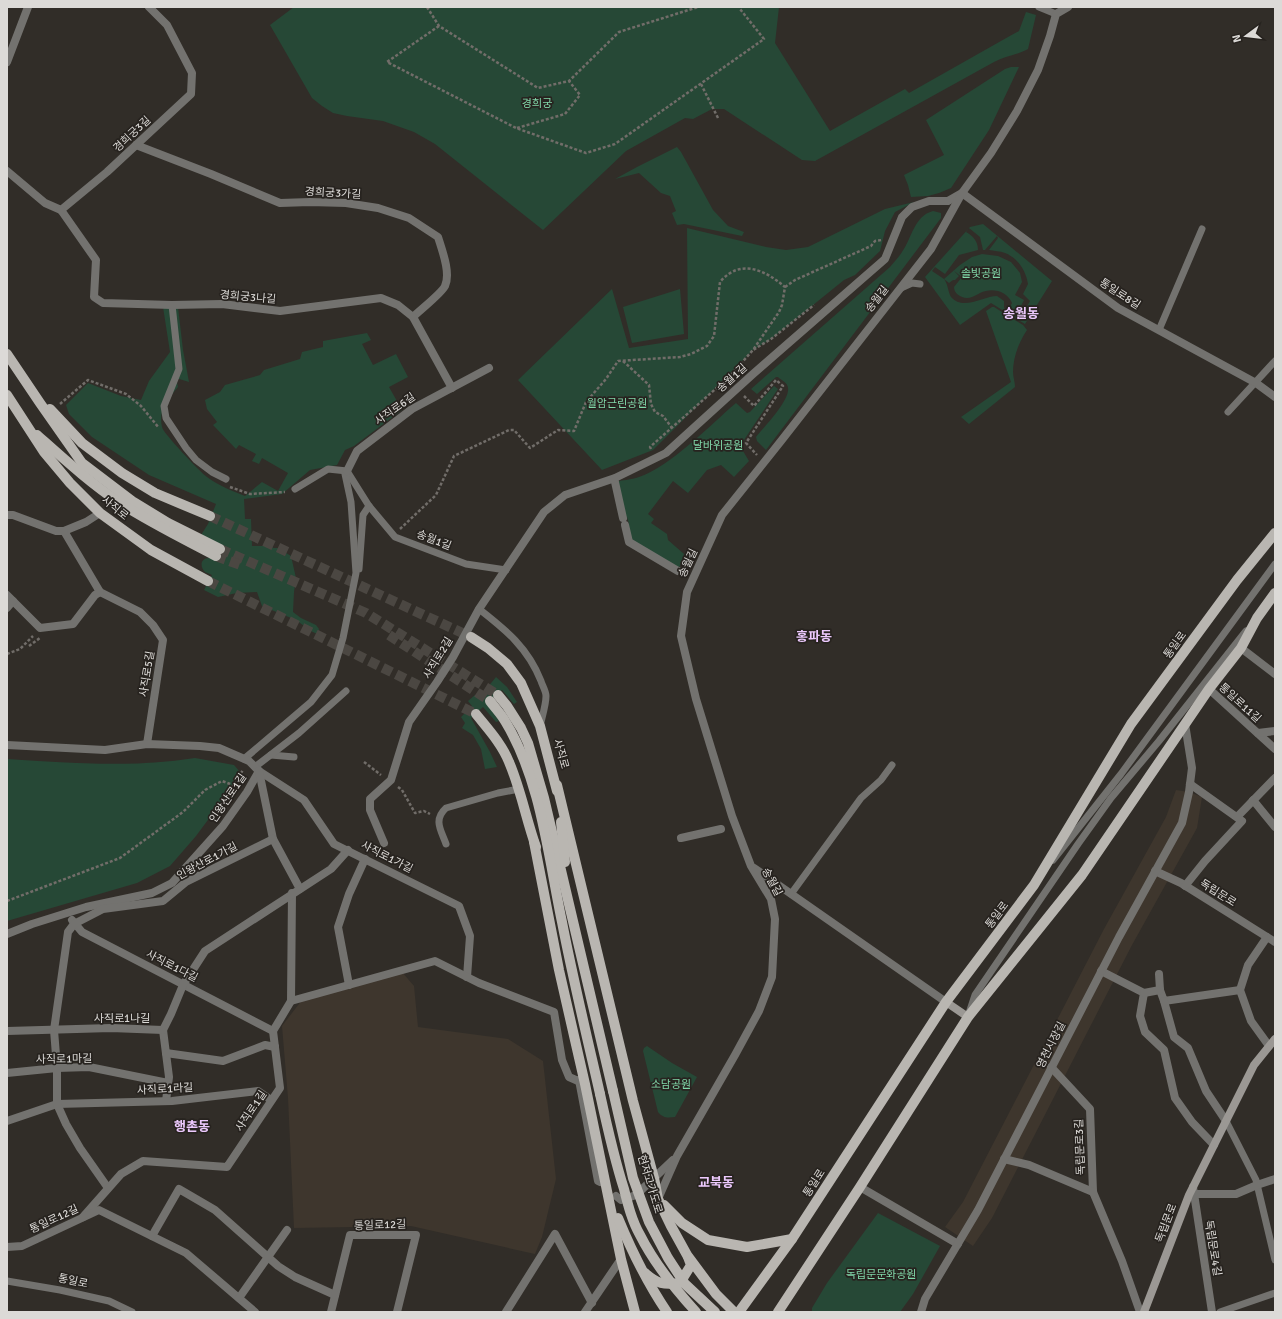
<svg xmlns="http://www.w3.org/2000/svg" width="1282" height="1319" viewBox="0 0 1282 1319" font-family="Signika,'Noto Sans KR',sans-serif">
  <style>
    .built { fill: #3e362d }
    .green { fill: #264836; fill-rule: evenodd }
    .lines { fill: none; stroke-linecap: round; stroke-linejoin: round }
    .primary-tunnel { stroke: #4b4742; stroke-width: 10; stroke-dasharray: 10 5; stroke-linecap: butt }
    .path { stroke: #716d69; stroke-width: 2.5; stroke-dasharray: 3 2; stroke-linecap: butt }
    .lane { stroke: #73726f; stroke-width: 7 }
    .street { stroke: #73726f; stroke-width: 8 }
    .secondary { stroke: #9b9894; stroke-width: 8 }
    .primary { stroke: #b9b6b1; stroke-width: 10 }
    .primary-bridge { stroke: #b9b6b1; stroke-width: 10 }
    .labels { text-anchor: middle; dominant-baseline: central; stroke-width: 3.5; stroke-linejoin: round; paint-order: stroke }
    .park-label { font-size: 11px; fill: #80d8a9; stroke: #27231f }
    .street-label { font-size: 11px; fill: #dcdad7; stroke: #27231f }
    .quarter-label { font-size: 13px; font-weight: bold; fill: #ecc9fd; stroke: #27231f }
  </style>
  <rect width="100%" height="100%" fill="#312d28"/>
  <g class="built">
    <polygon points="1176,790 1189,792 1202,797 1197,828 1132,945 992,1218 973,1246 945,1227 963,1202 1104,929 1166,817"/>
    <polygon points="402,972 414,986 418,1027 508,1039 543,1061 556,1179 542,1237 535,1254 411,1226 294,1228 288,1098 282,1026 302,1000"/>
  </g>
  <g class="green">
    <path d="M294 7H779L775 43 830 131 905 89 909 93 1008 37 1019 31 1026 12 1036 15 1028 49C1017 55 1005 56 994 62L815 161 802 160 724 109H712L693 119 685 118 626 151 543 230 435 144 414 132 383 121 347 116 333 113 322 106 312 98 270 25Z"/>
    <polygon points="1011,67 1019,67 989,130 951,188 939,193 928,196 911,197 908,185 904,175 944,155 926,120 1005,69"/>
    <polygon points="677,147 681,152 713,210 728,226 744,232 742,236 684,224 677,225 672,213 676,211 670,196 661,193 639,173 615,179 637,167"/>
    <polygon points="914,202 895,212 885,231 880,251 855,275 844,280 771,339 753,350 653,450 602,470 518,380 612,289 629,348 688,339 687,228 766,247 786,250 808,247 885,209"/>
    <path d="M933 211 941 213V218L766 450 757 441 756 437C764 427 790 400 788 388 788 383 781 380 778 377H776L757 394 751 389 890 267C894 262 899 257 902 252 912 238 914 216 933 211Z"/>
    <path d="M983 224 1052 281 1025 324 991 303 960 325 925 277 970 227ZM969 228 980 237 983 250H985L997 236 998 238 989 250C994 251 1000 251 1005 253 1018 258 1026 271 1028 284L1023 294 1030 301 1022 315 1014 311 1017 305 1021 306 1024 300 1015 295 1022 282 1020 273 1011 262 998 256 982 254 972 257 960 265 944 279 932 271 935 267 945 274 959 255 978 250C978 241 973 236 966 232ZM954 271 962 277 954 287C954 295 964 300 972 297 975 296 978 294 980 293 992 287 1007 291 1012 303L1010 307 1018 313 1017 316 1004 308V301L997 296C984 296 963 311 951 297 948 292 948 284 944 279L949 283 953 280H955L959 276Z"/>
    <polygon points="680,289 684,334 632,343 623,307"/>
    <path d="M163 307H178L183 350 189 382 176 378 178 387C168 399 158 410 162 427 162 432 201 473 207 477 218 485 232 491 245 496L262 482 278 491 288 473 262 458 259 464 252 461 256 454 239 445 236 449 213 425 217 422 207 409 205 400 220 392 225 385 260 375 264 370 300 359 302 352 323 347V341L367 333 371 340 362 344 373 365 396 354 408 377 389 387 402 410 354 446 345 450 337 465 310 470 282 494 244 499 245 519H251L252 546H272L273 548H282L286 553 291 556 296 578 294 592 293 612 301 618 316 625 319 629 317 634 311 631 296 620 262 606 257 592 237 593 218 597 204 590 212 575C210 574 207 573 205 572 199 566 201 557 210 558L201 535 208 524 216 504 149 475 92 437 69 414 66 405 88 383 121 396 141 400 149 381 170 352Z"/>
    <path d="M992 307H994L1023 325 1027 330C1019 342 1013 357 1013 372 1013 377 1015 382 1015 387L969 424 961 417 1011 382 986 311Z"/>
    <path d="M774 386 778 389 740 446 749 461 734 477 721 465 707 470 688 493 673 481 648 514 654 519 651 523 667 534 668 540 684 554 678 571 629 542V524L627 517 623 518 615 482C622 480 631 480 639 477 670 467 710 425 736 403L747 413 750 412Z"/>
    <polygon points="496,677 507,687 517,702 514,704 502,690 487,703 499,721 496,722 483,707 471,718 490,752 497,767 485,769 481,749 473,735 462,728 465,723 461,717 472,706 468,701 475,695 479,698"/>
    <path d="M195 758 234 765 240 772 222 801 196 836 170 866 137 883 7 921V759C70 763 133 768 195 758Z"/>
    <path d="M647 1046 672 1063 697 1077 675 1117C667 1118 663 1118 658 1112L643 1051 644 1048Z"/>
    <polygon points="878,1213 940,1246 913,1294 900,1312 812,1312 812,1308 827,1283"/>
  </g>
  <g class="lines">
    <g class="primary-tunnel">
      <polyline points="210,516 471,637"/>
      <polyline points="220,549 366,613 498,695"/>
      <polyline points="216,556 243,566"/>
      <polyline points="208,581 476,714"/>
      <polyline points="389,635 490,701"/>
    </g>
    <g class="path">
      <polyline points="427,7 439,26 538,88 569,81 619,32 698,7"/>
      <polyline points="439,26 387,62 516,128 586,153 615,144 764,39 740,9 741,7"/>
      <polyline points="701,84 718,118"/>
      <polyline points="517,128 565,114 580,95 569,81"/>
      <polyline points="785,287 795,280 871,246 875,241 882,240"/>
      <polyline points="623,361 649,385 651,404 655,412 663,416 672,428"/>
      <polyline points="744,396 754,406 776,380 783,386 746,443 757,455"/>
      <polyline points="60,404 88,380 126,394 141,406 159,428"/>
      <polyline points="651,449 650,447 729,377 753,350"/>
      <polyline points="230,487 250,494 285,492"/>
      <path d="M400 529 436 495 454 456 509 430H514L530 448 558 430 574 431 586 402 606 379 618 361 680 357 691 354 707 346 714 336 720 282C740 258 765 270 785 287L782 305 779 312 753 350 771 339 814 305"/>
      <polyline points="29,646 40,638"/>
      <polyline points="7,654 20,649 33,636"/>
      <polyline points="364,762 381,775"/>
      <polyline points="398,787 402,790 415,813 424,811 430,814"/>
      <polyline points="7,901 120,858 183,812 205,790 222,781 233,785 243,770"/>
    </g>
    <g class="lane">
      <polyline points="1039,7 1056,14"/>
      <polyline points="901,288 912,283 920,284"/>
      <polyline points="172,305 179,369 164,406 166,418 186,448 196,460 212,472 226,479"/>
      <polyline points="1159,330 1202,229"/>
      <polyline points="1228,412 1275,361"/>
      <polyline points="295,489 328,469 347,471 369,506 395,537 466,564 506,570"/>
      <polyline points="359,569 363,515 369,506"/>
      <path d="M479 609C506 630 528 648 541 681 542 685 546 691 546 696 546 705 542 717 540 726"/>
      <polyline points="271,755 294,757"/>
      <polyline points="244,759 311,702 332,675 343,638 356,573 351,502 345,474 347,471"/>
      <polyline points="255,767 299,733 346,691"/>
      <path d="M446 844C441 830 433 820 446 808L498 793 519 789"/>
      <polyline points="1053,860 1121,774 1275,564"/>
      <polyline points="791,894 861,798 881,780 892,765"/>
      <polyline points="969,1013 975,995 1078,844 1111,798 1159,741 1246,631"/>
      <polyline points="1226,1121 1256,1180 1275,1260"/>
      <polyline points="7,1281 60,1290 109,1301 132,1312"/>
      <polyline points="1220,1312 1275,1293"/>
    </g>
    <g class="street">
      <polyline points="7,62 28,7"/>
      <path d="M136 145 211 174 280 203 310 202 346 203 378 208 409 218 438 237C442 250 451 273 445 286 442 293 420 310 413 317"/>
      <polyline points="7,171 45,203 61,210 107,172 191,94 192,73 167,25 149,7"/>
      <polyline points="61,210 96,260 94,297 103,303 172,305 222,304 280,311 381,298 398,305 413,317 452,388"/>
      <polyline points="347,471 357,451 412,409 489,368"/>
      <polyline points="615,482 623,518"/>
      <polyline points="100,513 86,522 64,531 100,592 140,612 153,625 163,640 147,744"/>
      <polyline points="7,515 13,515 56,531 64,531"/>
      <polyline points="625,525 629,542 678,571"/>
      <polyline points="7,595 40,628 73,624 95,595 100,592"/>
      <polyline points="7,608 13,601"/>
      <polyline points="1241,648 1275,674"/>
      <polyline points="1209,689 1275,749"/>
      <polyline points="1258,733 1275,731"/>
      <polyline points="7,745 105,750 147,744 200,746 219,748 249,761 259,771 247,792 223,826 172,883 152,893 86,907 32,924 7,934"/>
      <polyline points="259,771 304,800 334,844 459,906 470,936 467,977"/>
      <polyline points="259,771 273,839 300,889"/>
      <polyline points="1253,800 1275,827"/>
      <polyline points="1237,817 1275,778"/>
      <polyline points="681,838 721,829"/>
      <polyline points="384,843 370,810 370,799 391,780 409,722 437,682 453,657 479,609 544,512 565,495 615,478 666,453 753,374 885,259 902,217 912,207 929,201 948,201 962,193 1118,308 1256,383 1275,397"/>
      <polyline points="754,868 946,1002"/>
      <polyline points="1155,871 1181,883 1275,942"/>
      <polyline points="1185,886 1205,861 1242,821 1190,784"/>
      <polyline points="72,920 82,932 273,1031"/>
      <polyline points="1267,937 1248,965 1240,990 1251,1021 1269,1046"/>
      <polyline points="1101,971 1144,993 1140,1016 1145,1032 1164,1050 1175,1098 1192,1122 1214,1145"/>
      <polyline points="1159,974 1160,990 1164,1001 1240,990"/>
      <polyline points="349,985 338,927 349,894 365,859"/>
      <polyline points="1144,993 1160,990"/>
      <polyline points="291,1001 292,893"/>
      <polyline points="1164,1001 1174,1037 1188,1048 1206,1091 1226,1121"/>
      <polyline points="163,1030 169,1077 166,1101"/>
      <polyline points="7,1031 111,1028 163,1030 171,1014 183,985 205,951 331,869 348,850"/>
      <polyline points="166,1053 223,1061 265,1045 275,1047"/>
      <polyline points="1051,1067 1090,1109 1093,1192 1122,1261 1140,1312"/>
      <polyline points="7,1073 57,1068 89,1067 168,1083"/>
      <polyline points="579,1080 598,1181 600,1182"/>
      <polyline points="7,1121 57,1104 172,1101 258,1091 271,1100"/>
      <polyline points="1004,1159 1029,1165 1093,1192"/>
      <polyline points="860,1187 958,1244"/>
      <polyline points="1193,1187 1212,1312"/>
      <polyline points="108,1188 80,1148 66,1124 57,1104 57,1068 54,1030 68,932 74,924 103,909 163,901 186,882 273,839"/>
      <polyline points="1194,1194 1236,1194 1257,1185 1275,1179"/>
      <polyline points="616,1196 621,1200 636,1195 673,1160"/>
      <polyline points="658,1199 677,1156 735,1055 759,1011 772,977 775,919 771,899 751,866 732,816 696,699 681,636 687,592 722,515 781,441 931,249 962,193 991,153 1017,111 1038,70 1050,36 1056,14 1068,7"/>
      <polyline points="83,1217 121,1174 143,1161 227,1167 280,1088 273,1031 291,1001 435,961 479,983 554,1012 562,1060 569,1077 585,1084"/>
      <polyline points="152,1236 179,1189 215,1210 278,1266 295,1277 335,1295"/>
      <polyline points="7,1247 22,1246 99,1210 186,1253 255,1312"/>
      <polyline points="239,1298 287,1230"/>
      <polyline points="331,1312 350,1235 416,1235 397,1312"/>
      <polyline points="506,1312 555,1234 592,1303"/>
      <polyline points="585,1312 621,1259"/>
      <polyline points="921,1312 925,1299 978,1210 1119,937 1182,823 1189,792 1192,768 1185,724"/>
    </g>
    <g class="secondary">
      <polyline points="946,1002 968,1017"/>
      <polyline points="1144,1312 1189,1195 1254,1065 1275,1039"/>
    </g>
    <g class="primary">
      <polyline points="7,354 40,403 82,463 132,501 168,523 220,549"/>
      <polyline points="7,395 44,452 70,483 100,513 151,550 208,581"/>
      <polyline points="50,409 82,443 122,473 155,493 210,516"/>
      <path d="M37 435C64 459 90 483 120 503 151 523 184 539 216 556"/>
      <polyline points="471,637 488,648 507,664 521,683 540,726 557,791"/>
      <polyline points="498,695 507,706 521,728 528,743 544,798 613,1091"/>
      <path d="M490 701C495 708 501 714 505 721 541 780 548 855 562 922 573 979 587 1037 600 1094"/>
      <path d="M476 714C488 729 502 744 509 762 521 790 526 819 536 847"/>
      <polyline points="557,785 633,1101 654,1178 658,1199 671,1226 687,1255 716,1294 734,1312"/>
      <polyline points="561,822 565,862"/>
      <polyline points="534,842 559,970 585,1084 621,1259 635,1312"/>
      <polyline points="664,1205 682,1223 708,1240 747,1247 792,1239"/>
      <path d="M618 1218C632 1252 646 1281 667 1312"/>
      <path d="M645 1273C657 1284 664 1285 680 1283L691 1265 688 1257"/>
      <polyline points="739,1312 792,1239 946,1002 1034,885 1131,724 1237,580 1275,533"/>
      <polyline points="778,1312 860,1187 968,1017 1082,875 1209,689 1241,648 1257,618 1275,593"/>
    </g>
    <g class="primary-bridge">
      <polyline points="613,1091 633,1178 649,1222 668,1258 685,1284 715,1312"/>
      <path d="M600 1094C607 1126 614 1158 624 1189 628 1205 632 1221 640 1235 654 1263 675 1289 696 1312"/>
    </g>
  </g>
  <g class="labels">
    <g class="park-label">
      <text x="537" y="103">경희궁</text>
      <text x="981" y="273">솔빛공원</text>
      <text x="617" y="403">월암근린공원</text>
      <text x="718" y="445">달바위공원</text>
      <text x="671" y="1084">소담공원</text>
      <text x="881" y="1274">독립문문화공원</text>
    </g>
    <g class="street-label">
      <text transform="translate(132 134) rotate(-43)">경희궁3길</text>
      <text transform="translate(333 193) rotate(3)">경희궁3가길</text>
      <text transform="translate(1120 294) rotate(33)">통일로8길</text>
      <text transform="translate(248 297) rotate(5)">경희궁3나길</text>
      <text transform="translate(877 299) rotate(-52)">송월길</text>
      <text transform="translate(732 378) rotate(-42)">송월1길</text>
      <text transform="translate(395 409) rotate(-35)">사직로6길</text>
      <text transform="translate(115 508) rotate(39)">사직로</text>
      <text transform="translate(434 540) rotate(21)">송월1길</text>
      <text transform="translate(688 563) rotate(-65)">송월길</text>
      <text transform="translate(1175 645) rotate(-54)">통일로</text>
      <text transform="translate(438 658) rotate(-59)">사직로2길</text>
      <text transform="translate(147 674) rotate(-81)">사직로5길</text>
      <text transform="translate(1240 703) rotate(42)">통일로11길</text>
      <text transform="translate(561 754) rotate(74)">사직로</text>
      <text transform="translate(228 798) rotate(-56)">인왕산로1길</text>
      <text transform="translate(387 857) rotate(27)">사직로1가길</text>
      <text transform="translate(207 861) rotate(-28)">인왕산로1가길</text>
      <text transform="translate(772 882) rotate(62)">송월길</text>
      <text transform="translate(1218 893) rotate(32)">독립문로</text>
      <text transform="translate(997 915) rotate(-53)">통일로</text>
      <text transform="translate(172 966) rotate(27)">사직로1다길</text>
      <text x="122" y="1018">사직로1나길</text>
      <text transform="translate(1051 1045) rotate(-63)">영천시장길</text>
      <text transform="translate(64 1059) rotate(-1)">사직로1마길</text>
      <text transform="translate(165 1089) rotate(-3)">사직로1라길</text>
      <text transform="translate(251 1111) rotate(-56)">사직로1길</text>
      <text transform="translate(1080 1147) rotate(-92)">독립문로3길</text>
      <text transform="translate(814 1183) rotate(-57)">통일로</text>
      <text transform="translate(650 1184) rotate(73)">현저고가도로</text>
      <text transform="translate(54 1219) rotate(-25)">통일로12길</text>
      <text transform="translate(1166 1223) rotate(-69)">독립문로</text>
      <text transform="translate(380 1225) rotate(-2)">통일로12길</text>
      <text transform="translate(1213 1248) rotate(81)">독립문로4길</text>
      <text transform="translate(73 1281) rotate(12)">통일로</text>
    </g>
    <g class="quarter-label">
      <text x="1021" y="314">송월동</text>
      <text x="814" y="637">홍파동</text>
      <text x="192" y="1127">행촌동</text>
      <text x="716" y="1183">교북동</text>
    </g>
  </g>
  <rect width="1282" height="1319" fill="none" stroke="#dcdad7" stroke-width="16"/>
  <g transform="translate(1246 36) rotate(255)" stroke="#27231f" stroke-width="3" paint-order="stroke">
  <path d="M0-3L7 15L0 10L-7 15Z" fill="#dcdad7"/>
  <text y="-6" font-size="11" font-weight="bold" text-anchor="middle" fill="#dcdad7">N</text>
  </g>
</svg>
